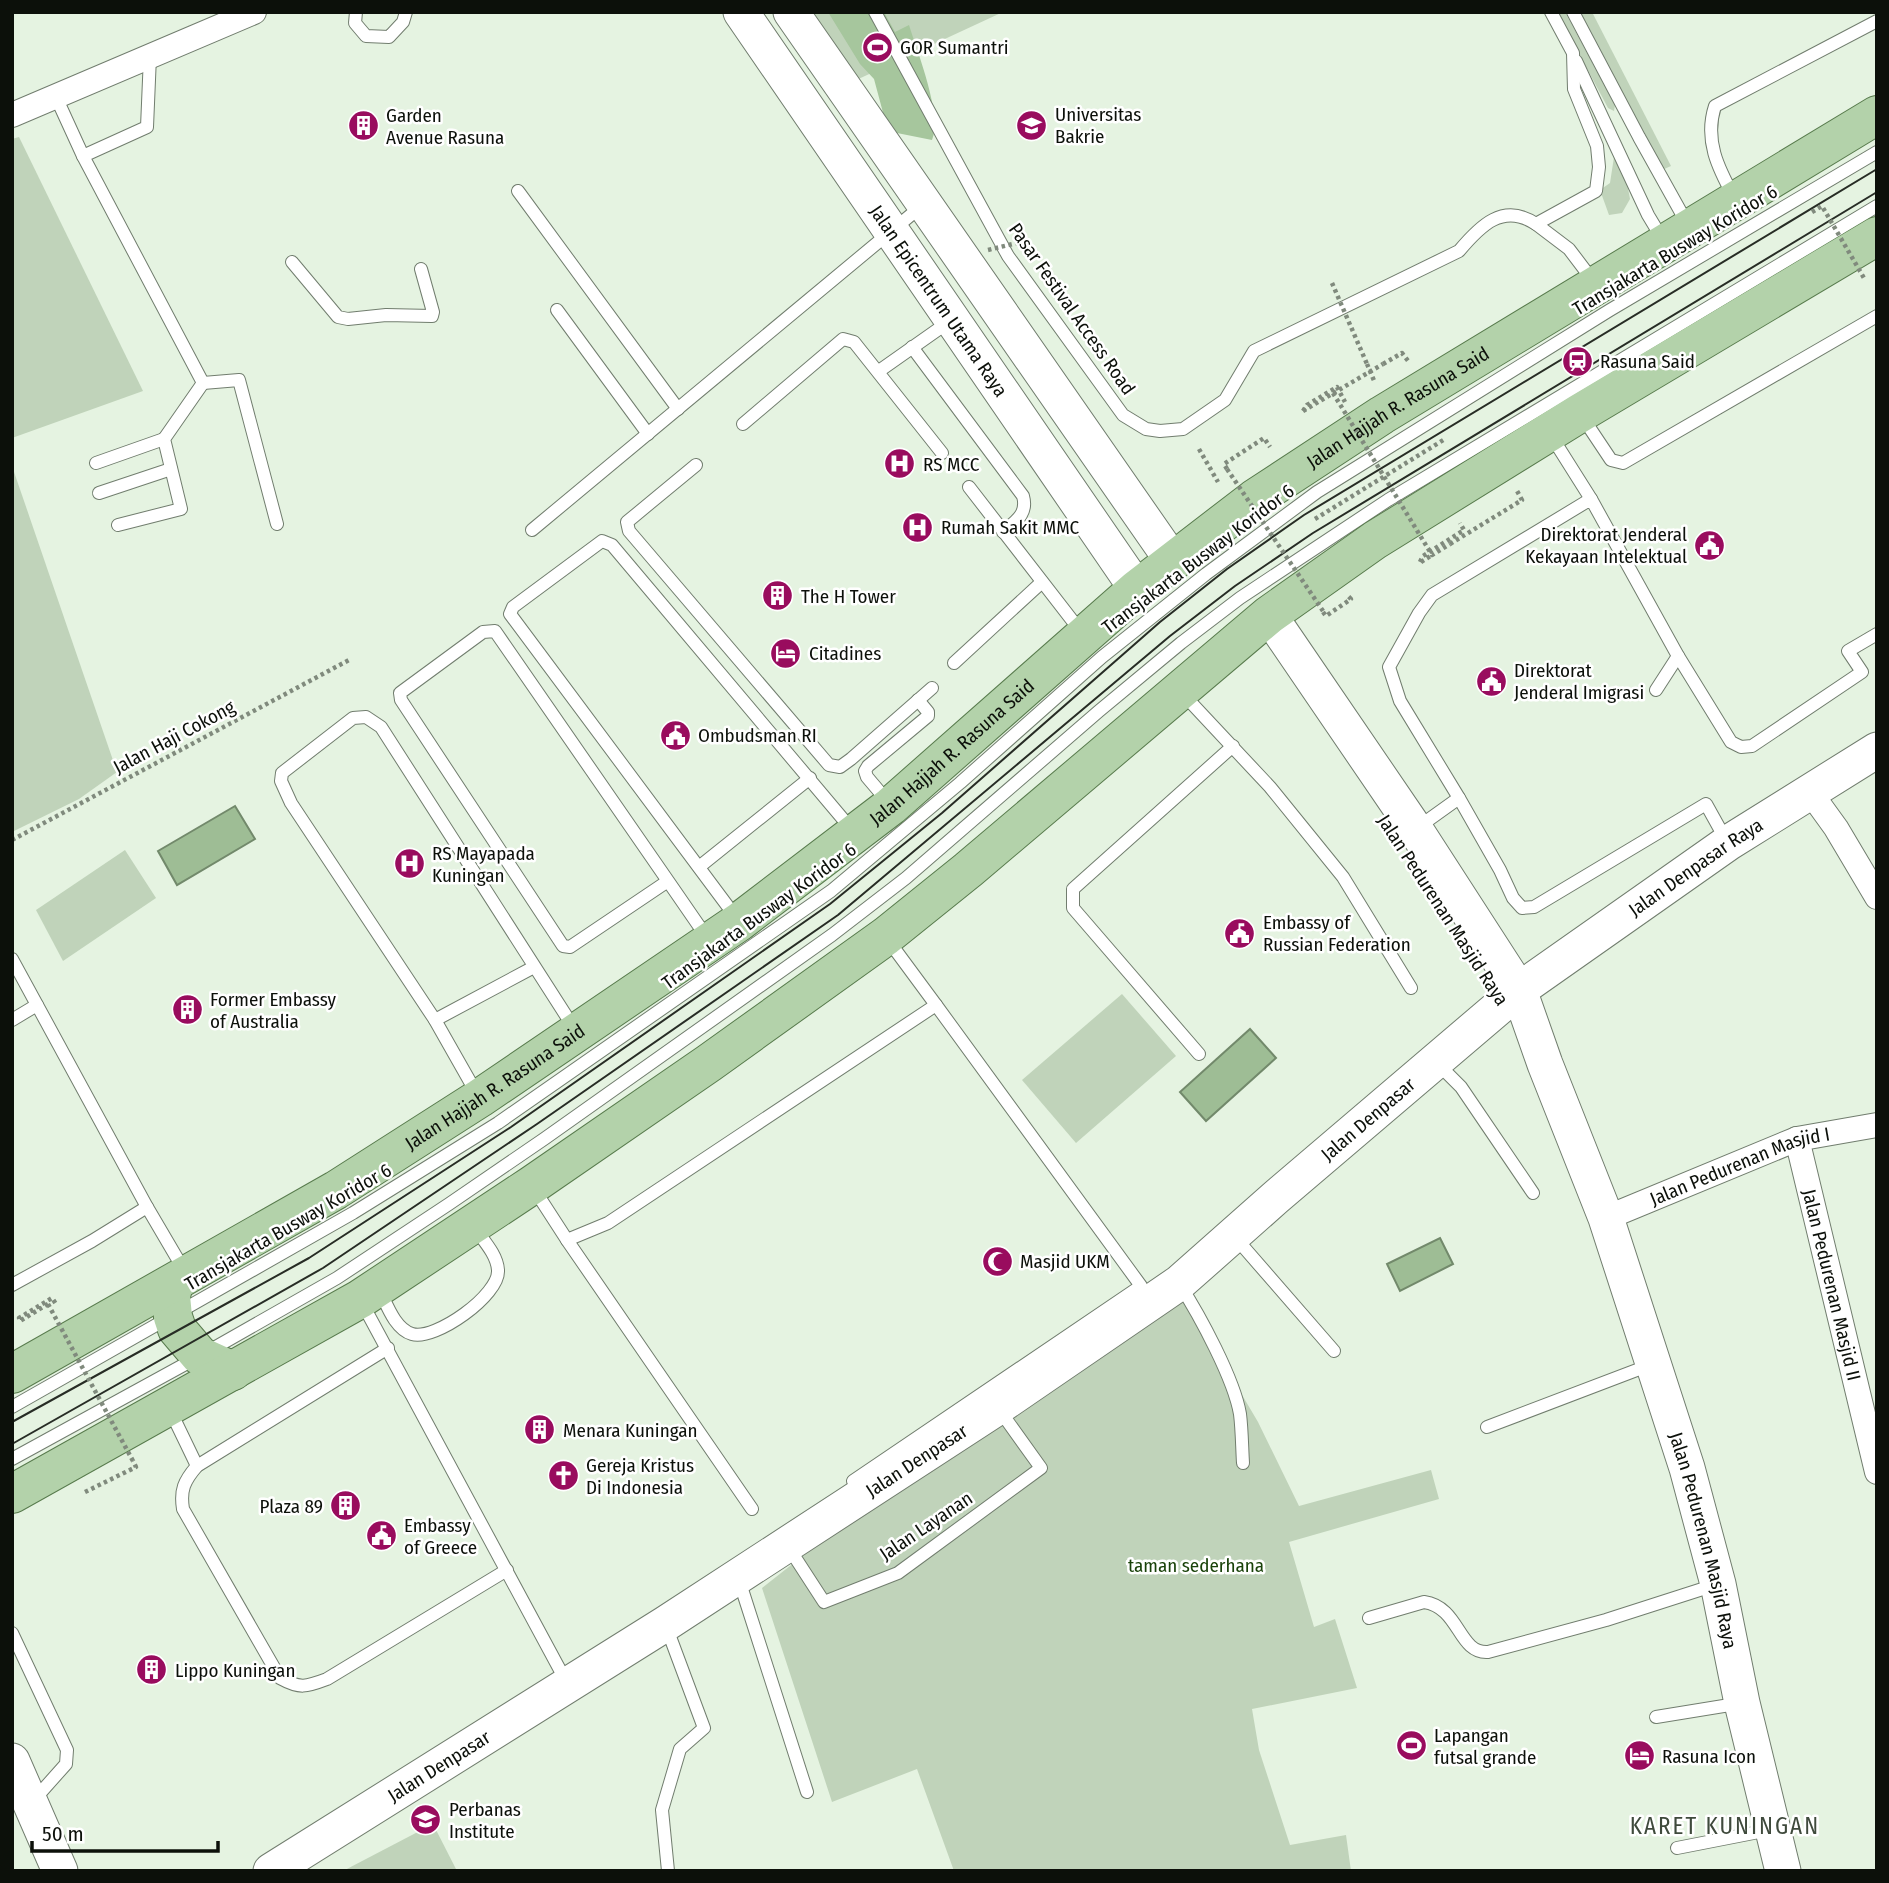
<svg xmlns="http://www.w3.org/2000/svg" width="1889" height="1883" viewBox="0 0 1889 1883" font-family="'Fira Sans Condensed',sans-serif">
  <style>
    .green { fill: #c0d3ba }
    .forest { fill: #a6c69d }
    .water { fill: #9ebd95; stroke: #72896b; stroke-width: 2 }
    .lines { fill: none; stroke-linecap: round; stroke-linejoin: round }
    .lane-casing { stroke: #717d6e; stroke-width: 14 }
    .street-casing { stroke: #717d6e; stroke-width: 26 }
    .secondary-casing { stroke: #717d6e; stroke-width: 37 }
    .primary-casing { stroke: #587b4d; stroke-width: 40 }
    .path { stroke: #808a7d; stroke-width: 4.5; stroke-dasharray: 3.5 3.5; stroke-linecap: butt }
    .lane { stroke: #fff; stroke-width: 12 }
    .street { stroke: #fff; stroke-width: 24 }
    .secondary { stroke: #fff; stroke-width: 35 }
    .primary { stroke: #b3d2aa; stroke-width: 38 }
    .tram { stroke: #272c25; stroke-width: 2 }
    .path-bridge { stroke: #808a7d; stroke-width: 4.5; stroke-dasharray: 3.5 3.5; stroke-linecap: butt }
    .labels { text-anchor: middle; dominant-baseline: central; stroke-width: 5; stroke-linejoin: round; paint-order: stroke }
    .poi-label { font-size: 19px; fill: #0c100a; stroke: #fff; text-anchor: start }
    .street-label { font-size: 19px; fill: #0c100a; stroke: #fff }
    .park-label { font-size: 19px; fill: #194209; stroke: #fff }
    .quarter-label { font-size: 23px; letter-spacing: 2px; fill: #3f4a3c; stroke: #fff }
  </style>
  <rect width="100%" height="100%" fill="#e5f3e1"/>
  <g class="green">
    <polygon points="803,12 1003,12 852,82"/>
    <polygon points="1557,12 1565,12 1615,105 1614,111 1608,108"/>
    <polygon points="1579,12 1592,12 1671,166 1662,170"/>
    <polygon points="19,137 143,391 12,438 12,139"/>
    <polygon points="1614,157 1627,183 1630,199 1622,213 1609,215 1600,190 1610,183"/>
    <polygon points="12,466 117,772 79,799 12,832"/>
    <polygon points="125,850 156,898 63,961 36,910"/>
    <polygon points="1122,994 1176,1056 1076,1143 1022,1080"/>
    <polygon points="1179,1288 1258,1422 1299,1506 1431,1470 1439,1499 1289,1542 1314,1627 1335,1619 1357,1688 1252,1709 1259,1750 1290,1845 1346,1835 1351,1871 954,1871 917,1769 832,1802 762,1588 847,1521"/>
    <polygon points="433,1824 457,1871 343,1871"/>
  </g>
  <path class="forest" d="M828 12H884L895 32 909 25C917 51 943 116 932 140L897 133 885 120 874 79 860 64Z"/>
  <g class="water">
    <polygon points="235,806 255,839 177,885 158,851"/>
    <polygon points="1250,1029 1276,1058 1206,1121 1180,1092"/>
    <polygon points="1440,1238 1453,1264 1400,1291 1387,1264"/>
  </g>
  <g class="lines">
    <defs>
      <g id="lane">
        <polyline points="356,12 355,23 366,36 389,37 403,22 406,12"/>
        <path d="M875 12 1008 256 1123 415 1146 429 1160 431 1183 429 1225 400 1254 351 1459 251C1480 226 1503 202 1536 224L1596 191 1599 167 1597 146 1574 89 1573 53 1551 12"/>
        <polyline points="1573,12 1639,137 1688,225"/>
        <polyline points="1576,61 1648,215 1663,240"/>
        <polyline points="56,97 83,156 203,383"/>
        <polyline points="83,156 147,127 150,56"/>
        <polyline points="518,191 678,409"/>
        <path d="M1734 197C1718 168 1704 140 1715 106L1877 21"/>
        <polyline points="1536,224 1569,249 1594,282"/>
        <polyline points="292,262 338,317 348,319 386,315 432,316 433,312 421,269"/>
        <polyline points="557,310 648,434"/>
        <path d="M912 347 1023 496C1028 514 1016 521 1003 532"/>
        <polyline points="879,371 950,321"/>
        <polyline points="203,383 239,380 277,524"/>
        <polyline points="1581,415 1611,460 1623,463 1877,316"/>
        <polyline points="743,424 843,339 854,342 942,453"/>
        <polyline points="1550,434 1591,499"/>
        <polyline points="96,463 164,439"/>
        <polyline points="696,465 627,522 629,531 829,765 840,767 851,759 932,688"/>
        <polyline points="969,487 1082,633"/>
        <polyline points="99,493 171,469"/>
        <polyline points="118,525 181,509 164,439 203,383"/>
        <polyline points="532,530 924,204"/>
        <polyline points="1678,656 1731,742 1741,747 1752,746 1862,672 1848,651 1877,634"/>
        <polyline points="954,663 1042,582"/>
        <polyline points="1656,690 1678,656 1591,499 1432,595 1419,613 1389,667 1400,701 1459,798 1500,870 1513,898 1522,908 1534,907 1706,804 1726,840"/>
        <polyline points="1182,693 1270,787 1343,877 1411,988"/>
        <polyline points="889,803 867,777 865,771 868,766 928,716 928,712 918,700"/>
        <polyline points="1399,841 1459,798"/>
        <polyline points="699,867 810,778"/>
        <polyline points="668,881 495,631 483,632 400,693 401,700 563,946 570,947 668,881 708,939"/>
        <polyline points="738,920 510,614 513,607 602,541 612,545 853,831"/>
        <polyline points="12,959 147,1207 92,1241 12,1285"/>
        <polyline points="12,1020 37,1005"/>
        <polyline points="435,1020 534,967"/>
        <polyline points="1199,1054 1073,908 1073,889 1233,746"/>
        <polyline points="1436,1062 1461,1087 1533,1193"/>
        <polyline points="477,1094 435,1020 291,803 281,781 282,773 353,718 366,717 381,727 574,1028"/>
        <polyline points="534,1189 567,1240 608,1223 936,1005 888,940"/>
        <polyline points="147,1207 184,1270"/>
        <polyline points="1234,1236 1334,1351"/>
        <polyline points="567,1240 752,1509"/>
        <path d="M1180 1285C1200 1316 1234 1379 1240 1414 1242 1430 1242 1447 1243 1463"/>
        <path d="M380 1291C387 1305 395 1329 412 1334 435 1341 500 1295 498 1270 497 1254 482 1239 474 1227"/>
        <polyline points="361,1301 567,1683"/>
        <path d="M388 1348 197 1466C184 1481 180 1490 183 1509L280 1678C300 1689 306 1687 327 1679L507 1570"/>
        <polyline points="12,1407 353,1213 498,1123 831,891 960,783 1102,657 1206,574 1317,492 1610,310 1877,152"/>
        <polyline points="170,1410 197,1466"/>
        <polyline points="1487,1427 1650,1365"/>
        <polyline points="12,1459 200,1356 337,1278 449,1204 544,1139 832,935 906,878 1099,711 1181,643 1240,598 1388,500 1877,206"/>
        <polyline points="853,1481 1141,1286 936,1005"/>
        <polyline points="787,1545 824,1602 898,1573 1041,1468 998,1408"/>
        <polyline points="739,1580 807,1792"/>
        <path d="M1369 1618 1424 1602C1460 1607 1458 1654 1488 1652L1606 1620 1715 1585"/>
        <polyline points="666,1626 704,1728 680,1749 662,1810 668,1871"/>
        <polyline points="12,1633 67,1750 66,1764 33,1801"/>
        <polyline points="1656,1717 1742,1703"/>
        <polyline points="1677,1848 1769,1830"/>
      </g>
      <g id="street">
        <polyline points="12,115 254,12"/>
        <polyline points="1810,792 1836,828 1877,897"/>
        <path id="s1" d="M1797 1139 1877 1472"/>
        <path id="s2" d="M1606 1218 1797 1139 1877 1125"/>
      </g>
      <g id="secondary">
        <path id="s3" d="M741 12 1137 589"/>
        <polyline points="791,12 1172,560"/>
        <path id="s4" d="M1269 615 1415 829 1519 990 1545 1064 1606 1218 1687 1468 1718 1584 1742 1703 1783 1871"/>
        <polyline points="12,1761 60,1871"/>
        <path id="s5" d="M271 1871 665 1624 998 1407 1179 1283 1275 1198 1519 990 1728 843 1877 750"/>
      </g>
      <g id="primary">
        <polyline points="174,1283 171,1296 173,1317 177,1329 200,1356 233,1371"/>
        <path id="s6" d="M12 1374 336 1190 480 1098 739 922 891 806 1137 589 1254 499 1382 415 1877 115"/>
        <polyline points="12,1494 360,1299 532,1185 709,1063 886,936 968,870 1269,615 1375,540 1580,413 1877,236"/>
      </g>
    </defs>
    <use href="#lane" class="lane-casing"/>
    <use href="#street" class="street-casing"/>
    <use href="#secondary" class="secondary-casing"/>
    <use href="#primary" class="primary-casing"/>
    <g class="path">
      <polyline points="1367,364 1375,383"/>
      <polyline points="1383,364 1402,353 1409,362"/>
      <polyline points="1303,411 1307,405 1337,387 1345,402"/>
      <polyline points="1199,449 1218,482"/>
      <polyline points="1227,469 1224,464 1264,438 1270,447"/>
      <polyline points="1315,519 1445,439"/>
      <polyline points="1450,544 1522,500 1516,489"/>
      <polyline points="1420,562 1423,556 1464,530 1460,523"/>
      <polyline points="1421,562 1432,555"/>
      <polyline points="1323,612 1326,616 1351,599 1347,595"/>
      <polyline points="12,840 349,660"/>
      <polyline points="48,1304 20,1321 19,1318 52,1298 56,1304"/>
      <polyline points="85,1492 136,1467 133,1461"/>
    </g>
    <use href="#lane" class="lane"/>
    <use href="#street" class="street"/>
    <use href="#secondary" class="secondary"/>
    <use href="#primary" class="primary"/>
    <g class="tram">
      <polyline points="12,1422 309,1258 511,1127 830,904 942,813 1160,622 1227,569 1304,515 1877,169"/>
      <polyline points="12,1444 323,1268 537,1124 838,915 1170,636 1235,586 1313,533 1877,192"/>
    </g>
    <g class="path-bridge">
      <polyline points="1812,212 1822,206 1864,278"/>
      <polyline points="988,250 1029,240"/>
      <polyline points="1332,283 1367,364"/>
      <polyline points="1333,393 1432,555 1450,544"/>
      <polyline points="1303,411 1383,364"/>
      <polyline points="1227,469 1323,611"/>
      <polyline points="48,1304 133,1461"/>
    </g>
  </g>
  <defs>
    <symbol id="stadium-disc" viewBox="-11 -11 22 22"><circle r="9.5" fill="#990c5e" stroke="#fff"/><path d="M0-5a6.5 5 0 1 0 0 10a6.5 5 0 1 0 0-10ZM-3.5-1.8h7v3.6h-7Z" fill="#fff"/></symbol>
    <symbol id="university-disc" viewBox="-11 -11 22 22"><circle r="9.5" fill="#990c5e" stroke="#fff"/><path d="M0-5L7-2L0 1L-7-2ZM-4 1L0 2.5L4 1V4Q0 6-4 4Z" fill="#fff"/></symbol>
    <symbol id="building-disc" viewBox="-11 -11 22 22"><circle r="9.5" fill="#990c5e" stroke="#fff"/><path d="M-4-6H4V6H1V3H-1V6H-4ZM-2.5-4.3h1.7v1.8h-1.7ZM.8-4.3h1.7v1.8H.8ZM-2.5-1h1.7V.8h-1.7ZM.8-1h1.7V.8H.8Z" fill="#fff"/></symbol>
    <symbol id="station-disc" viewBox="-11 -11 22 22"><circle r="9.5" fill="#990c5e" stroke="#fff"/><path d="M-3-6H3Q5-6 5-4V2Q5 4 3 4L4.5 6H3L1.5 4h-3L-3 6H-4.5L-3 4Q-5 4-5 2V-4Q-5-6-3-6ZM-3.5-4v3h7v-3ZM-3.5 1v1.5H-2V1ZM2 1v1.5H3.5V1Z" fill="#fff"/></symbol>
    <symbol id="hospital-disc" viewBox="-11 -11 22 22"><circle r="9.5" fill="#990c5e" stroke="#fff"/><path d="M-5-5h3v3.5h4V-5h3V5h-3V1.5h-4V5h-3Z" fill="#fff"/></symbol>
    <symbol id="civic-disc" viewBox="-11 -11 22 22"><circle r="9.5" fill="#990c5e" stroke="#fff"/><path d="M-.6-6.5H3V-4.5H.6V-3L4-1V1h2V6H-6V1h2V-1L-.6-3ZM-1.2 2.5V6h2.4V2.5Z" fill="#fff"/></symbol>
    <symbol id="hotel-disc" viewBox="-11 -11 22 22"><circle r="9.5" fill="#990c5e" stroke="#fff"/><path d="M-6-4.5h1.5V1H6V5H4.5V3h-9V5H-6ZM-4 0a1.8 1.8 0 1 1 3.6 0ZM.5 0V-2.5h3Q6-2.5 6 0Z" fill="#fff"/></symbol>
    <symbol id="mosque-disc" viewBox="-11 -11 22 22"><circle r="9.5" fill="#990c5e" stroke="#fff"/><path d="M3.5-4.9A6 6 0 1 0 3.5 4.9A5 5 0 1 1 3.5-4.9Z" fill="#fff"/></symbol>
    <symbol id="church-disc" viewBox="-11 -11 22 22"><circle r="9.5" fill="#990c5e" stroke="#fff"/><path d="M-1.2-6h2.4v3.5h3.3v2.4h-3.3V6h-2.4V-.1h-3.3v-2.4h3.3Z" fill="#fff"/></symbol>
  </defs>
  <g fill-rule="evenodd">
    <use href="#stadium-disc" x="860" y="30" width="35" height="35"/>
    <use href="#university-disc" x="1014" y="108" width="35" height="35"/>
    <use href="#building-disc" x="346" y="108" width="35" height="35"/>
    <use href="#station-disc" x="1560" y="344" width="35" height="35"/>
    <use href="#hospital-disc" x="882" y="446" width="35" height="35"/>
    <use href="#hospital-disc" x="900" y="510" width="35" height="35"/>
    <use href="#civic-disc" x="1692" y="528" width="35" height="35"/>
    <use href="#building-disc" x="760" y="578" width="35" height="35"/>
    <use href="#hotel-disc" x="768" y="636" width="35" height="35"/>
    <use href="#civic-disc" x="1474" y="664" width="35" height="35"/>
    <use href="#civic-disc" x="658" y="718" width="35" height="35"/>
    <use href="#hospital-disc" x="392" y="846" width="35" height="35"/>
    <use href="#civic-disc" x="1222" y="916" width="35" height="35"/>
    <use href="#building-disc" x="170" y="992" width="35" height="35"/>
    <use href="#mosque-disc" x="980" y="1244" width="35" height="35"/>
    <use href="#building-disc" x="522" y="1412" width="35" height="35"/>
    <use href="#church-disc" x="546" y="1458" width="35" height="35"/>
    <use href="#building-disc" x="328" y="1488" width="35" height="35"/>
    <use href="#civic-disc" x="364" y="1518" width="35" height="35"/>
    <use href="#building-disc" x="134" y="1652" width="35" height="35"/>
    <use href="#stadium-disc" x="1394" y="1728" width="35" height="35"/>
    <use href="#hotel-disc" x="1622" y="1738" width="35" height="35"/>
    <use href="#university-disc" x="408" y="1802" width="35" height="35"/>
  </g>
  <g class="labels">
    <g class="poi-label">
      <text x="900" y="47">GOR Sumantri</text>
      <text x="1055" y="114">Universitas<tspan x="1055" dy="22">Bakrie</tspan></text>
      <text x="386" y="115">Garden<tspan x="386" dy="22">Avenue Rasuna</tspan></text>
      <text x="1600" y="361">Rasuna Said</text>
      <text x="923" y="464">RS MCC</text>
      <text x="941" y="527">Rumah Sakit MMC</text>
      <text x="1687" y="534" text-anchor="end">Direktorat Jenderal<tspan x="1687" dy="22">Kekayaan Intelektual</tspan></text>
      <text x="801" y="596">The H Tower</text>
      <text x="809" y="653">Citadines</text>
      <text x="1514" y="670">Direktorat<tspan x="1514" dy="22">Jenderal Imigrasi</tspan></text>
      <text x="698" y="735">Ombudsman RI</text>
      <text x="432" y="853">RS Mayapada<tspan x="432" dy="22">Kuningan</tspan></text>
      <text x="1263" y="922">Embassy of<tspan x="1263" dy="22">Russian Federation</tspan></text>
      <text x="210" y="999">Former Embassy<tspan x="210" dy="22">of Australia</tspan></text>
      <text x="1020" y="1261">Masjid UKM</text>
      <text x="563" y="1430">Menara Kuningan</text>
      <text x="586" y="1465">Gereja Kristus<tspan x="586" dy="22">Di Indonesia</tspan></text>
      <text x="323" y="1506" text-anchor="end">Plaza 89</text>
      <text x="404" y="1525">Embassy<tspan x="404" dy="22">of Greece</tspan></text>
      <text x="175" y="1670">Lippo Kuningan</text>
      <text x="1434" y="1735">Lapangan<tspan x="1434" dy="22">futsal grande</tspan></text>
      <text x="1662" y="1756">Rasuna Icon</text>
      <text x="449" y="1809">Perbanas<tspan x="449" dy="22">Institute</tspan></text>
    </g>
    <g class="street-label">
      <text transform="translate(1675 250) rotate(-31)">Transjakarta Busway Koridor 6</text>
      <text stroke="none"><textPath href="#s3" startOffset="350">Jalan Epicentrum Utama Raya</textPath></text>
      <text transform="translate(1072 309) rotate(55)">Pasar Festival Access Road</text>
      <text stroke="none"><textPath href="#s6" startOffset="1694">Jalan Hajjah R. Rasuna Said</textPath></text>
      <text transform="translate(1198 559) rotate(-37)">Transjakarta Busway Koridor 6</text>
      <text transform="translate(174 737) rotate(-28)">Jalan Haji Cokong</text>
      <text stroke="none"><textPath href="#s6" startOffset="1129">Jalan Hajjah R. Rasuna Said</textPath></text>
      <text stroke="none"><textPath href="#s5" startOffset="1746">Jalan Denpasar Raya</textPath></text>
      <text transform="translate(1443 910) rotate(57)">Jalan Pedurenan Masjid Raya</text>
      <text transform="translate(759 916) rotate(-36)">Transjakarta Busway Koridor 6</text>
      <text stroke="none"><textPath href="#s6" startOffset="562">Jalan Hajjah R. Rasuna Said</textPath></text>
      <text stroke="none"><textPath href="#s5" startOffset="1332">Jalan Denpasar</textPath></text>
      <text stroke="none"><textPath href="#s2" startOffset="144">Jalan Pedurenan Masjid I</textPath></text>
      <text transform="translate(288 1227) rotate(-30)">Transjakarta Busway Koridor 6</text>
      <text stroke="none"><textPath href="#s1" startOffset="150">Jalan Pedurenan Masjid II</textPath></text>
      <text stroke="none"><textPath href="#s5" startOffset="765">Jalan Denpasar</textPath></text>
      <text transform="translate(926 1526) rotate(-34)">Jalan Layanan</text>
      <text stroke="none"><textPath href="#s4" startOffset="1032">Jalan Pedurenan Masjid Raya</textPath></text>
      <text stroke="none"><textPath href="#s5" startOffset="198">Jalan Denpasar</textPath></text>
    </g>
    <g class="park-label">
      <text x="1196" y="1565">taman sederhana</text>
    </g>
    <g class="quarter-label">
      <text x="1725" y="1826">KARET KUNINGAN</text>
    </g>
  </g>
  <rect width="1889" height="1883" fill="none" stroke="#0c100a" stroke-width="28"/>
  <path d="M32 1841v10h186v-10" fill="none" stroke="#0c100a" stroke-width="3.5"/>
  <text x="42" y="1841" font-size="21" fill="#0c100a" stroke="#ffffff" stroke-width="5" paint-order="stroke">50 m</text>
</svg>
